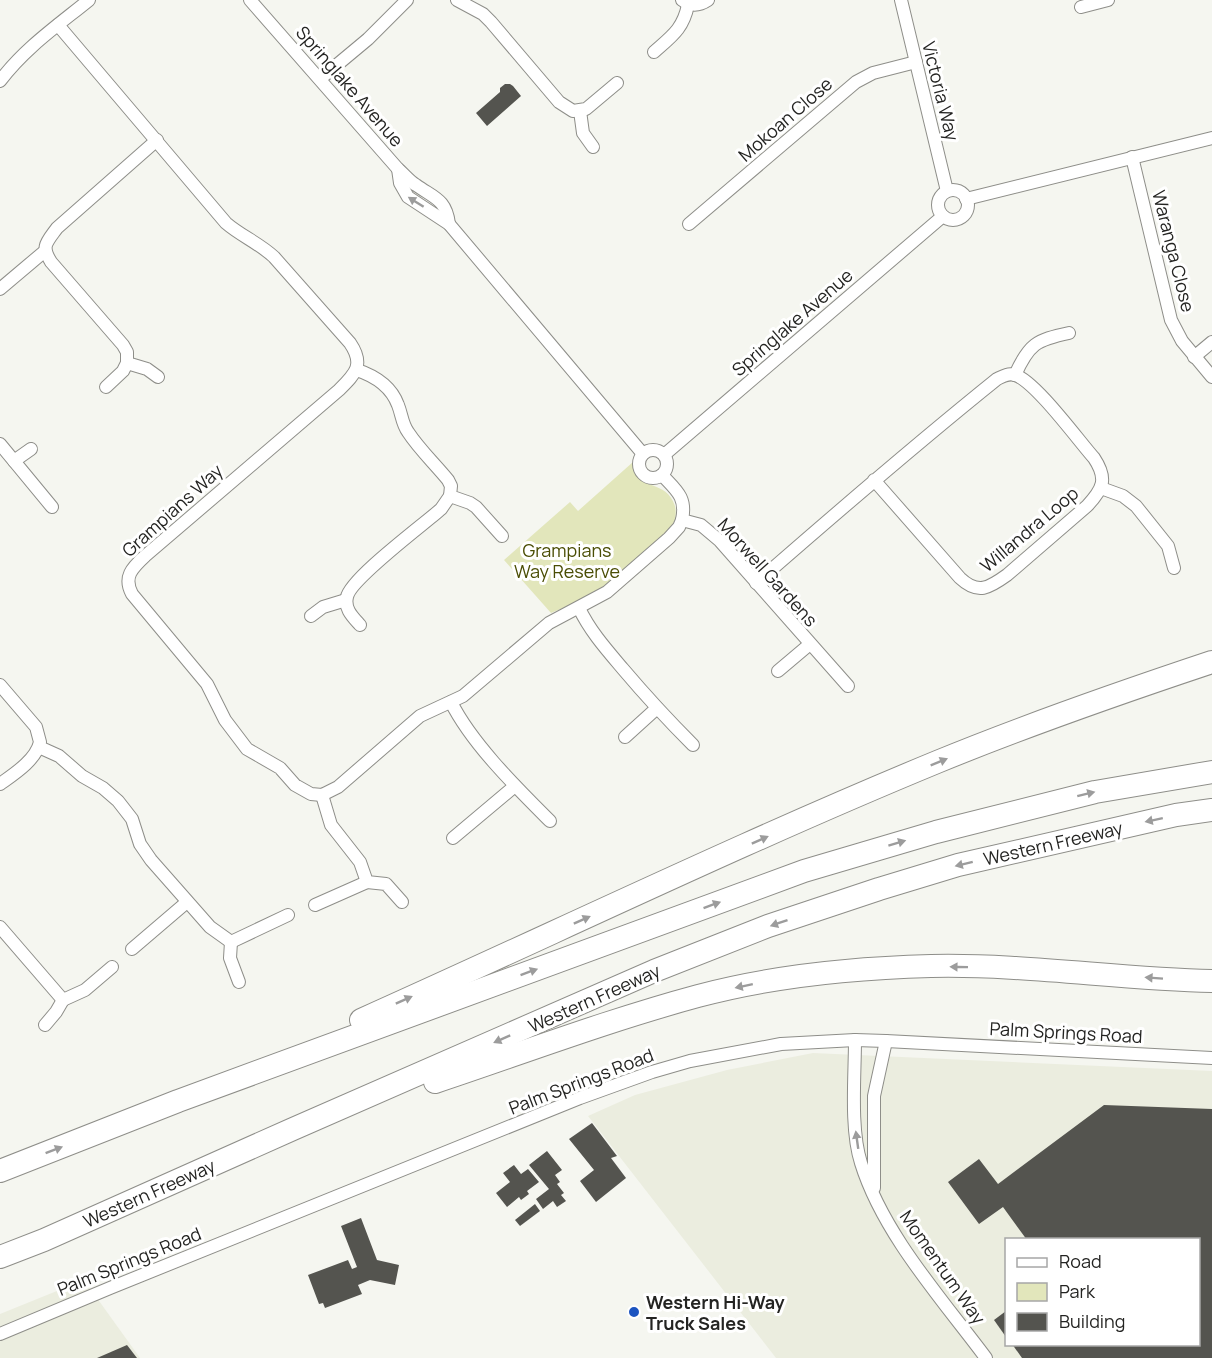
<svg xmlns="http://www.w3.org/2000/svg" width="1212" height="1358" viewBox="0 0 1212 1358" font-family="Manrope,sans-serif">
  <style>
    .built { fill: #ebeddf; fill-rule: evenodd }
    .green { fill: #e2e6bb }
    .building { fill: #54544f }
    .lines { fill: none; stroke-linecap: round; stroke-linejoin: round }
    .street-casing { stroke: #8e8e89; stroke-width: 14 }
    .highway-casing { stroke: #8e8e89; stroke-width: 24 }
    .street { stroke: #fff; stroke-width: 12 }
    .highway { stroke: #fff; stroke-width: 22 }
    .oneway { fill: #9c9c9c }
    .poi-dot { fill: #1c54c0; stroke: #fff; stroke-width: 2 }
    .labels { text-anchor: middle; dominant-baseline: central; stroke-width: 6; stroke-linejoin: round; paint-order: stroke }
    .street-label { font-size: 18px; fill: #242422; stroke: #fff }
    .park-label { font-size: 18px; fill: #4a4d04; stroke: #fff }
    .poi-label { font-size: 18px; font-weight: bold; fill: #242422; stroke: #fff; text-anchor: start }
  </style>
  <rect width="100%" height="100%" fill="#f5f6f0"/>
  <g class="built">
    <path d="M813 1053 1212 1071V1358H776L588 1116 635 1095 727 1070ZM1006 1240H1198V1344H1006Z"/>
    <polygon points="84,1280 140,1358 0,1358 0,1314"/>
  </g>
  <path class="green" d="M633 462C639 494 666 478 675 506 676 510 676 516 675 520 670 533 607 585 593 594 580 603 565 607 551 613L504 560 570 502 578 511Z"/>
  <g class="building">
    <polygon points="505,84 510,84 513,86 521,96 487,126 476,113 500,92 500,88"/>
    <polygon points="1104,1105 1212,1109 1212,1358 1022,1358 1012,1344 1198,1344 1198,1240 1027,1240 1003,1207 979,1224 948,1182 979,1159 998,1184"/>
    <polygon points="592,1123 617,1156 611,1158 626,1178 596,1202 580,1181 594,1170 569,1139"/>
    <polygon points="547,1151 562,1170 555,1175 560,1182 557,1184 564,1193 561,1195 566,1201 557,1207 553,1201 543,1209 536,1199 549,1189 529,1165"/>
    <polygon points="514,1165 521,1174 528,1169 539,1182 527,1191 529,1194 521,1200 519,1197 507,1207 496,1193 510,1182 503,1173"/>
    <polygon points="535,1204 540,1211 520,1226 515,1220"/>
    <polygon points="361,1218 377,1260 399,1265 395,1285 370,1280 358,1285 362,1294 325,1308 323,1303 319,1304 308,1275 348,1260 352,1269 357,1267 341,1226"/>
    <polygon points="1006,1311 1006,1337 994,1320"/>
    <polygon points="127,1345 137,1358 97,1358"/>
  </g>
  <g class="lines">
    <defs>
      <g id="street">
        <path d="M250 0 398 169C404 174 409 181 416 185 434 198 446 199 449 224"/>
        <polyline points="457,0 483,14 491,22 559,102 573,111 586,109 617,83"/>
        <path d="M682 0C690 6 699 6 708 0"/>
        <polyline points="901,0 947,191"/>
        <polyline points="1081,7 1108,0"/>
        <path d="M58 25 226 223C241 236 259 243 274 257L350 343C365 365 355 374 339 390L145 556C132 568 123 577 132 594L207 684 225 720 247 749 280 768 295 785 311 794 322 795 338 787 420 716 463 696 549 623 607 592 669 538 679 527 682 520"/>
        <path d="M654 52C672 36 683 29 688 5"/>
        <polyline points="320,79 368,39 407,0"/>
        <path d="M0 81C25 48 57 26 89 0"/>
        <polyline points="580,111 583,133 593,147"/>
        <path d="M157 140 57 228C46 243 41 246 51 262L123 345 127 352V363L147 369 158 377"/>
        <polyline points="1132,157 1171,320 1182,341 1212,377"/>
        <polyline points="398,169 400,183 408,197 449,224 643,454"/>
        <circle cx="953" cy="205" r="15"/>
        <polyline points="966,199 1212,138"/>
        <polyline points="689,224 856,82 873,73 916,62"/>
        <polyline points="0,289 45,251"/>
        <polyline points="1194,357 1212,342"/>
        <path d="M357 370C375 376 391 386 398 405 402 415 402 424 408 432 419 449 435 464 448 480L451 486 450 496 470 503 476 507 502 536"/>
        <path d="M1015 375C1029 344 1036 340 1069 333"/>
        <polyline points="106,387 123,371 127,363"/>
        <polyline points="0,444 52,507"/>
        <circle cx="653" cy="464" r="14"/>
        <polyline points="664,455 943,216"/>
        <polyline points="14,461 31,449"/>
        <path d="M662 475C676 490 687 497 682 520L701 525 720 541 848 686"/>
        <polyline points="1101,488 1123,496 1136,506 1168,546 1174,568"/>
        <path d="M756 583C835 514 915 445 997 379 1003 376 1008 373 1015 375 1035 381 1078 440 1094 458 1108 479 1103 489 1087 506L1007 575C989 588 978 595 960 578L874 480"/>
        <path d="M579 608C590 631 606 649 623 669 645 695 668 720 693 745"/>
        <polyline points="311,616 323,607 346,600"/>
        <path d="M360 625C353 617 344 609 347 597 350 579 423 525 441 509L450 496"/>
        <polyline points="778,671 810,644"/>
        <path d="M0 685 36 727 40 742C36 760 14 774 0 784"/>
        <path d="M451 702C472 744 517 788 550 821"/>
        <polyline points="625,737 657,708"/>
        <polyline points="39,747 59,756 82,776 103,788 118,801 132,819 140,844 151,860 210,927 231,942 288,915"/>
        <polyline points="322,795 331,825 360,862 367,882 386,884 402,902"/>
        <polyline points="453,838 515,786"/>
        <polyline points="315,905 367,882"/>
        <polyline points="0,927 63,1000 85,990 112,967"/>
        <polyline points="231,942 230,958 239,982"/>
        <polyline points="132,949 187,902"/>
        <polyline points="45,1025 56,1012 63,1000"/>
        <path d="M855 1040C855 1076 850 1129 861 1163 883 1234 942 1299 986 1358"/>
        <polyline points="874,1188 874,1096 886,1041"/>
        <polyline points="0,1334 110,1288 580,1098 652,1072 690,1061 781,1044 855,1040 886,1041 1212,1058"/>
      </g>
      <g id="highway">
        <path d="M361 1020C553 934 743 842 937 762 1027 725 1119 693 1212 662"/>
        <path d="M435 1082C522 1053 609 1020 698 996 773 976 854 968 931 966 1025 964 1118 979 1212 981"/>
        <polyline points="0,1171 178,1101 804,871 936,832 1095,792 1212,772"/>
        <polyline points="0,1257 44,1240 293,1129 654,971 768,926 879,889 958,865 1176,815 1212,810"/>
      </g>
    </defs>
    <use href="#street" class="street-casing"/>
    <use href="#highway" class="highway-casing"/>
    <use href="#street" class="street"/>
    <use href="#highway" class="highway"/>
  </g>
  <defs><path id="oneway-solid" d="M-6-.8H1V-3.2L6.5 0L1 3.2V.8H-6Z" transform="scale(1.5)"/></defs>
  <g class="oneway">
    <use href="#oneway-solid" transform="translate(416 202) rotate(-148)"/>
    <use href="#oneway-solid" transform="translate(939 762) rotate(-22)"/>
    <use href="#oneway-solid" transform="translate(1086 794) rotate(-14)"/>
    <use href="#oneway-solid" transform="translate(1154 820) rotate(168)"/>
    <use href="#oneway-solid" transform="translate(760 840) rotate(-24)"/>
    <use href="#oneway-solid" transform="translate(897 843) rotate(-17)"/>
    <use href="#oneway-solid" transform="translate(964 864) rotate(166)"/>
    <use href="#oneway-solid" transform="translate(712 905) rotate(-20)"/>
    <use href="#oneway-solid" transform="translate(582 920) rotate(-24)"/>
    <use href="#oneway-solid" transform="translate(779 923) rotate(161)"/>
    <use href="#oneway-solid" transform="translate(959 967) rotate(-179)"/>
    <use href="#oneway-solid" transform="translate(529 972) rotate(-20)"/>
    <use href="#oneway-solid" transform="translate(1154 978) rotate(-176)"/>
    <use href="#oneway-solid" transform="translate(744 986) rotate(168)"/>
    <use href="#oneway-solid" transform="translate(404 1000) rotate(-24)"/>
    <use href="#oneway-solid" transform="translate(502 1039) rotate(156)"/>
    <use href="#oneway-solid" transform="translate(857 1140) rotate(-98)"/>
    <use href="#oneway-solid" transform="translate(54 1150) rotate(-21)"/>
  </g>
  <circle class="poi-dot" cx="634" cy="1312" r="6"/>
  <g class="labels">
    <g class="street-label">
      <text transform="translate(350 86) rotate(49)">Springlake Avenue</text>
      <text transform="translate(941 91) rotate(76)">Victoria Way</text>
      <text transform="translate(785 119) rotate(-41)">Mokoan Close</text>
      <text transform="translate(1174 251) rotate(76)">Waranga Close</text>
      <text transform="translate(792 322) rotate(-41)">Springlake Avenue</text>
      <text transform="translate(172 510) rotate(-42)">Grampians Way</text>
      <text transform="translate(1029 529) rotate(-40)">Willandra Loop</text>
      <text transform="translate(768 572) rotate(48)">Morwell Gardens</text>
      <text transform="translate(1053 843) rotate(-13)">Western Freeway</text>
      <text transform="translate(594 998) rotate(-24)">Western Freeway</text>
      <text transform="translate(1066 1032) rotate(3)">Palm Springs Road</text>
      <text transform="translate(581 1081) rotate(-21)">Palm Springs Road</text>
      <text transform="translate(149 1193) rotate(-24)">Western Freeway</text>
      <text transform="translate(129 1261) rotate(-22)">Palm Springs Road</text>
      <text transform="translate(943 1267) rotate(55)">Momentum Way</text>
    </g>
    <g class="park-label">
      <text x="567" y="550">Grampians<tspan x="567" dy="21">Way Reserve</tspan></text>
    </g>
    <g class="poi-label">
      <text x="646" y="1302">Western Hi-Way<tspan x="646" dy="21">Truck Sales</tspan></text>
    </g>
  </g>
  <rect x="1005" y="1238" width="195" height="108" fill="#ffffff" stroke="#a7a7a7" stroke-width="1.5"/>
  <rect x="1017" y="1258" width="30" height="9" fill="#ffffff" stroke="#a7a7a7" stroke-width="1.5"/>
  <text x="1059" y="1268" font-size="18" fill="#242422">Road</text>
  <rect x="1017" y="1283" width="30" height="18" fill="#e2e6bb" stroke="#a7a7a7" stroke-width="1.5"/>
  <text x="1059" y="1298" font-size="18" fill="#242422">Park</text>
  <rect x="1017" y="1313" width="30" height="18" fill="#54544f" stroke="#a7a7a7" stroke-width="1.5"/>
  <text x="1059" y="1328" font-size="18" fill="#242422">Building</text>
</svg>
